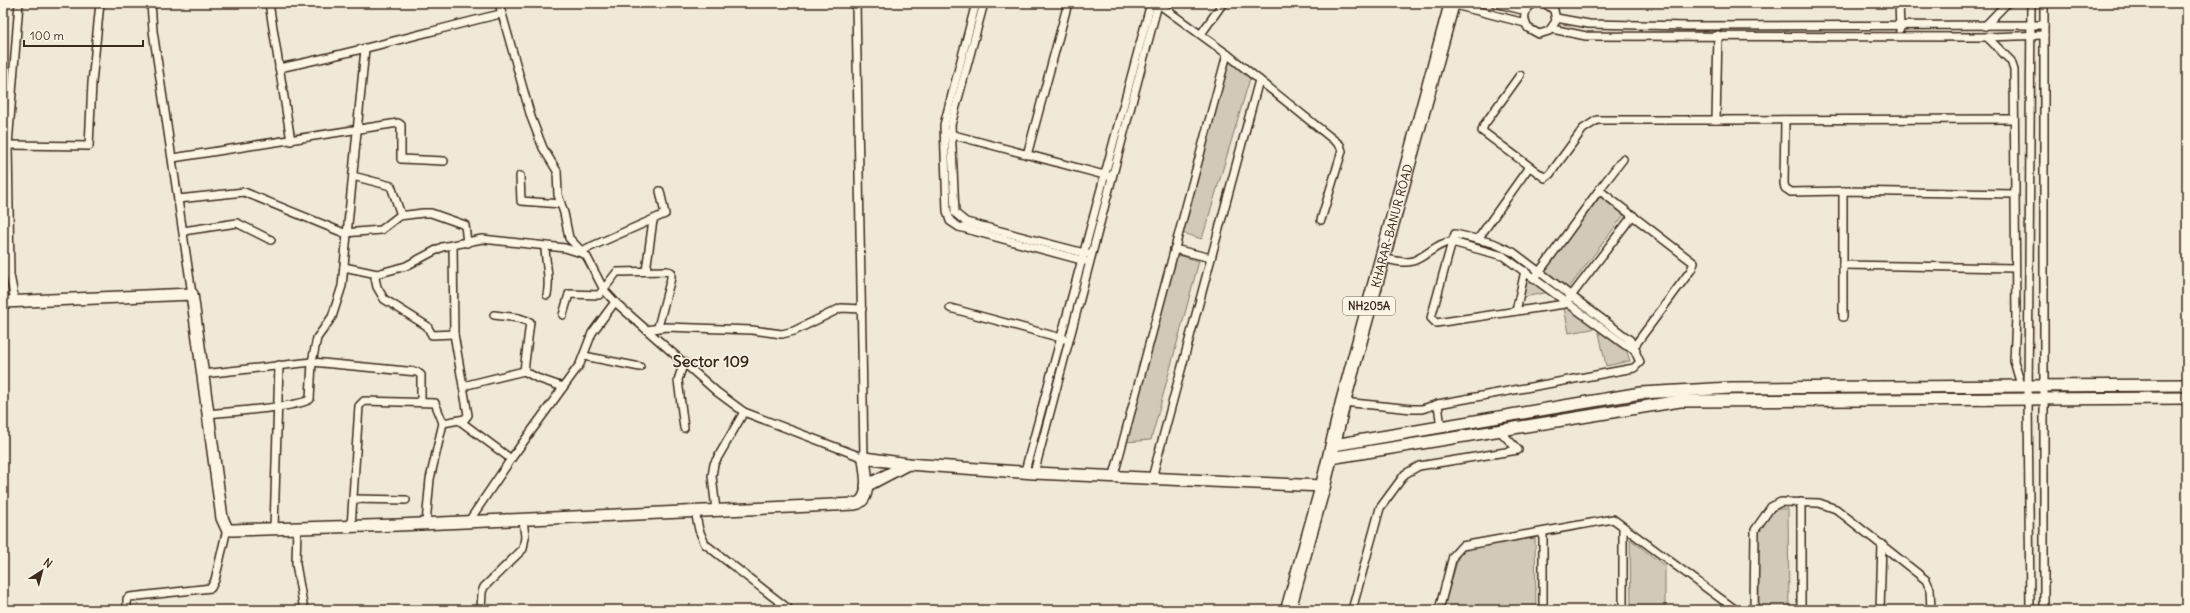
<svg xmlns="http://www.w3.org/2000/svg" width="2190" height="613" viewBox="0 0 2190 613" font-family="Delius,sans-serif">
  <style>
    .green { fill: #d2c9ba; stroke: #867a6c }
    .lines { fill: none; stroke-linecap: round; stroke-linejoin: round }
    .street-casing { stroke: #3b2a1e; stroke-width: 10 }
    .secondary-casing { stroke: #3b2a1e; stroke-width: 14 }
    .highway-casing { stroke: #3b2a1e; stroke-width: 17 }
    .street { stroke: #fcf5e5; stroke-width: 7 }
    .secondary { stroke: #fcf5e5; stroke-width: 11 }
    .highway { stroke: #fcf5e5; stroke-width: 14 }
    .labels { text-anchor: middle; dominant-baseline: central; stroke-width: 3; stroke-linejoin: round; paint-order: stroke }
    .shield { fill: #fcf5e5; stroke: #75675a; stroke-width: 1 }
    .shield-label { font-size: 11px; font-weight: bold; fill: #3b2a1e }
    .street-label { font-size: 12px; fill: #3b2a1e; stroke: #fcf5e5 }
    .district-label { font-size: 16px; font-weight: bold; fill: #3b2a1e; stroke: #fcf5e5 }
  </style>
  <rect width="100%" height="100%" fill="#f0e9d9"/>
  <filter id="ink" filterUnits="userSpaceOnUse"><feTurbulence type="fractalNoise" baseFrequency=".025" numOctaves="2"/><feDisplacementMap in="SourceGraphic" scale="8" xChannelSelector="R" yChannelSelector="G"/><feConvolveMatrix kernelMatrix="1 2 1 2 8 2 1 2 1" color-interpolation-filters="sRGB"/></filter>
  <g filter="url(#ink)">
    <g class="green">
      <polygon points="1230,58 1251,75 1202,239 1179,232"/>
      <polygon points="1600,197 1624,215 1568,289 1544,271"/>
      <polygon points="1175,254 1199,261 1151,440 1125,442"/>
      <polygon points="1526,276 1549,292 1524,297 1521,294"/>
      <polygon points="1563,303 1620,343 1626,349 1630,361 1606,366 1598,328 1569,333"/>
      <polygon points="1769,509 1788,509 1789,610 1759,610 1758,527"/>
      <polygon points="1535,536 1536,610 1443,610 1462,545"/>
      <polygon points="1630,539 1665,566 1665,610 1631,610"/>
    </g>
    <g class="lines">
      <defs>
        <g id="street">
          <polyline points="151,3 153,31 192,294"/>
          <polyline points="269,3 291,141"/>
          <polyline points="499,3 531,117 543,148 557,171 558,195 564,213 569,238 587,257 604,290 615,302 717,392 744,412 864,458 856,3"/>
          <polyline points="976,3 944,125 947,211 950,221 959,227 1085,261"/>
          <polyline points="984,3 951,125 955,213 966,222 1088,254"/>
          <polyline points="1157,3 1227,54 1340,145 1342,151 1321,220"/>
          <polyline points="1495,3 1526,11"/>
          <path d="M1535 3C1524 8 1522 18 1528 28L1539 34 1549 31 1556 21 1554 10 1544 3"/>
          <polyline points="1899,3 1900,29"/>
          <polyline points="1451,4 1525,23"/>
          <polyline points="1556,18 1589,24 1688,26 2044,25"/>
          <polyline points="1985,26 2007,3"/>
          <polyline points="1552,29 1586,36 1987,37 2044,35"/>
          <polyline points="1201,34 1223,3"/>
          <polyline points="1718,35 1716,120 2014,119"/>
          <polyline points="1987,37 2011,61 2014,70 2016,317 2014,361 2021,385"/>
          <path d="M279 68C354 53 426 32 500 14"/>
          <polyline points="1520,75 1484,125 1482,131 1545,178 1550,174 1583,129 1597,120 1716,120"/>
          <polyline points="1785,120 1784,183 1785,188 1791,192 1843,191 2014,194"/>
          <polyline points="946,133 1108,176"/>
          <polyline points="8,145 89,146 92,83 100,3"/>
          <polyline points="1027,155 1068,3"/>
          <polyline points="173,158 398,123 401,125 401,159 444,161"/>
          <polyline points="353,176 391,186 401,215"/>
          <polyline points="520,176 521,201 561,204"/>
          <polyline points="1599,190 1694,263 1691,270 1633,348"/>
          <polyline points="1843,191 1843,317"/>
          <polyline points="178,199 244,192 344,233 381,230 399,216 423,213 431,213 465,225 467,243"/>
          <polyline points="183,231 237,223 271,240"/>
          <polyline points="1478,239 1529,167"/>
          <path d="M545 246C545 262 551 279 547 295"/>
          <polyline points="1174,249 1211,258"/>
          <polyline points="581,251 665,214 660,191"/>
          <path d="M1382 258C1392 260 1403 264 1413 261 1426 257 1439 241 1452 242L1431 318 1436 323 1565 304 1633 215"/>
          <polyline points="1843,265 2015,268"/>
          <polyline points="344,267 377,274 406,266 442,247 482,239 565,248 581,253"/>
          <polyline points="646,271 653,220"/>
          <polyline points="377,274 375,278 377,287 384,299 427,326 432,335 454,334"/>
          <polyline points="1537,275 1599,190 1623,159"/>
          <polyline points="15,301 10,275 8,145 19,3"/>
          <polyline points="950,308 1065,339"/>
          <polyline points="1516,311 1525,271"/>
          <polyline points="494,315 519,318 530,322 524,371"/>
          <polyline points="563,315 569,294 599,295 617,272 667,271 671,272 671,278 658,327"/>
          <polyline points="647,330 666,327 752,330 782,334 794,331 841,308 862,309"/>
          <polyline points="584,356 640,367"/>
          <polyline points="203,374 312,362 417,372 421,375 421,401"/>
          <polyline points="463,386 524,371 537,378 563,387"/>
          <polyline points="1343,402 1412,409 1422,409 1438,404 1441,428"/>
          <polyline points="1438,404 1634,368 1640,362 1630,340 1513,252 1493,243 1455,234 1452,242 1503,256 1625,345 1636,350"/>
          <path d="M209 414C225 412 302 407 310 399L312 362 317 338 332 317 342 286 365 49"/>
          <polyline points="460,421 511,459"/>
          <polyline points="443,423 465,419 468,415 454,334 453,245"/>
          <polyline points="684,428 678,380 684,362"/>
          <polyline points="1025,471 1151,3"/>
          <polyline points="1034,473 1158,4"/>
          <polyline points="1114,475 1227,54"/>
          <polyline points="1152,478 1259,80"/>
          <polyline points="353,499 406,500"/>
          <polyline points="716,510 712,476 714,464 744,412"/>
          <polyline points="695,511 699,530 705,544 790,610"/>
          <polyline points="469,521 511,459 580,364 592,333 615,302"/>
          <polyline points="297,527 296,564 304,610"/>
          <polyline points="351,527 359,406 364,401 435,403 443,423 430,479 426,523"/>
          <polyline points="1623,527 1623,610"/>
          <polyline points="274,528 279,365"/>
          <polyline points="1543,533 1543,610"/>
          <polyline points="127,610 127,599 130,597 211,588 215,580 227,529"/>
          <polyline points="481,610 482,592 484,587 523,549 525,537 523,519"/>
          <polyline points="1352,610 1380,508 1405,474 1419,466 1518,450 1500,431"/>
          <polyline points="1439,610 1453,556 1462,546 1613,519 1736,610"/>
          <polyline points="1754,610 1755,530 1771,507 1781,502 1819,503 1836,509 1926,580 1930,589 1931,610"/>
          <polyline points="1801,610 1801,502"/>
          <polyline points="1880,610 1882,544"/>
          <polyline points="2030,610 2028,399 2031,3"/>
          <polyline points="2044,610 2044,3"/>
        </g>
        <g id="secondary">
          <path d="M3 302 192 294 222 518 227 529 232 530 398 525 855 504C873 500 865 472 864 458L908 464 1034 473 1323 486"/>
          <polyline points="1334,445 1641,393 1731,388 2187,385"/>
          <polyline points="1330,458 1680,401 2187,398"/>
          <polyline points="866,486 908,464"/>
        </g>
        <g id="highway">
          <path id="s1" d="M1288 610 1323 486 1343 402 1452 3"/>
        </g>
      </defs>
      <use href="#street" class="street-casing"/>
      <use href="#secondary" class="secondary-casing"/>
      <use href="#highway" class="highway-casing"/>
      <use href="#street" class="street"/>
      <use href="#secondary" class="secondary"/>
      <use href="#highway" class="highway"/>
    </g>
  </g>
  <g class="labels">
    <rect class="shield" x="1343" y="297" width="52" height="18" rx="3"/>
    <g class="shield-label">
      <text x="1369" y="306">NH205A</text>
    </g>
    <g class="street-label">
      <text stroke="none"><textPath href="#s1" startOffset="398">KHARAR-BANUR ROAD</textPath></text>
    </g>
    <g class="district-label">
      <text x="711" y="361">Sector 109</text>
    </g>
  </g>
  <rect width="2190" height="613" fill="none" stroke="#fcf5e5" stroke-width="16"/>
  <rect x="8" y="8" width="2174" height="597" fill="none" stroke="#3b2a1e" stroke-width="1.5" filter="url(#ink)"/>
  <g transform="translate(42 571) rotate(36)" stroke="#fcf5e5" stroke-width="3" paint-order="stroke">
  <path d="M0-3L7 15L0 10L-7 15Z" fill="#3b2a1e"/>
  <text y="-6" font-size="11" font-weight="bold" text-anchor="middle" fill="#3b2a1e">N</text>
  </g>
  <path d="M24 40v6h119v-6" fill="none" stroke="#3b2a1e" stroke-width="2"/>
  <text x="30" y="40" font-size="12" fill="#3b2a1e" stroke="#fcf5e5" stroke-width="3" paint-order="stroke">100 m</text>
</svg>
